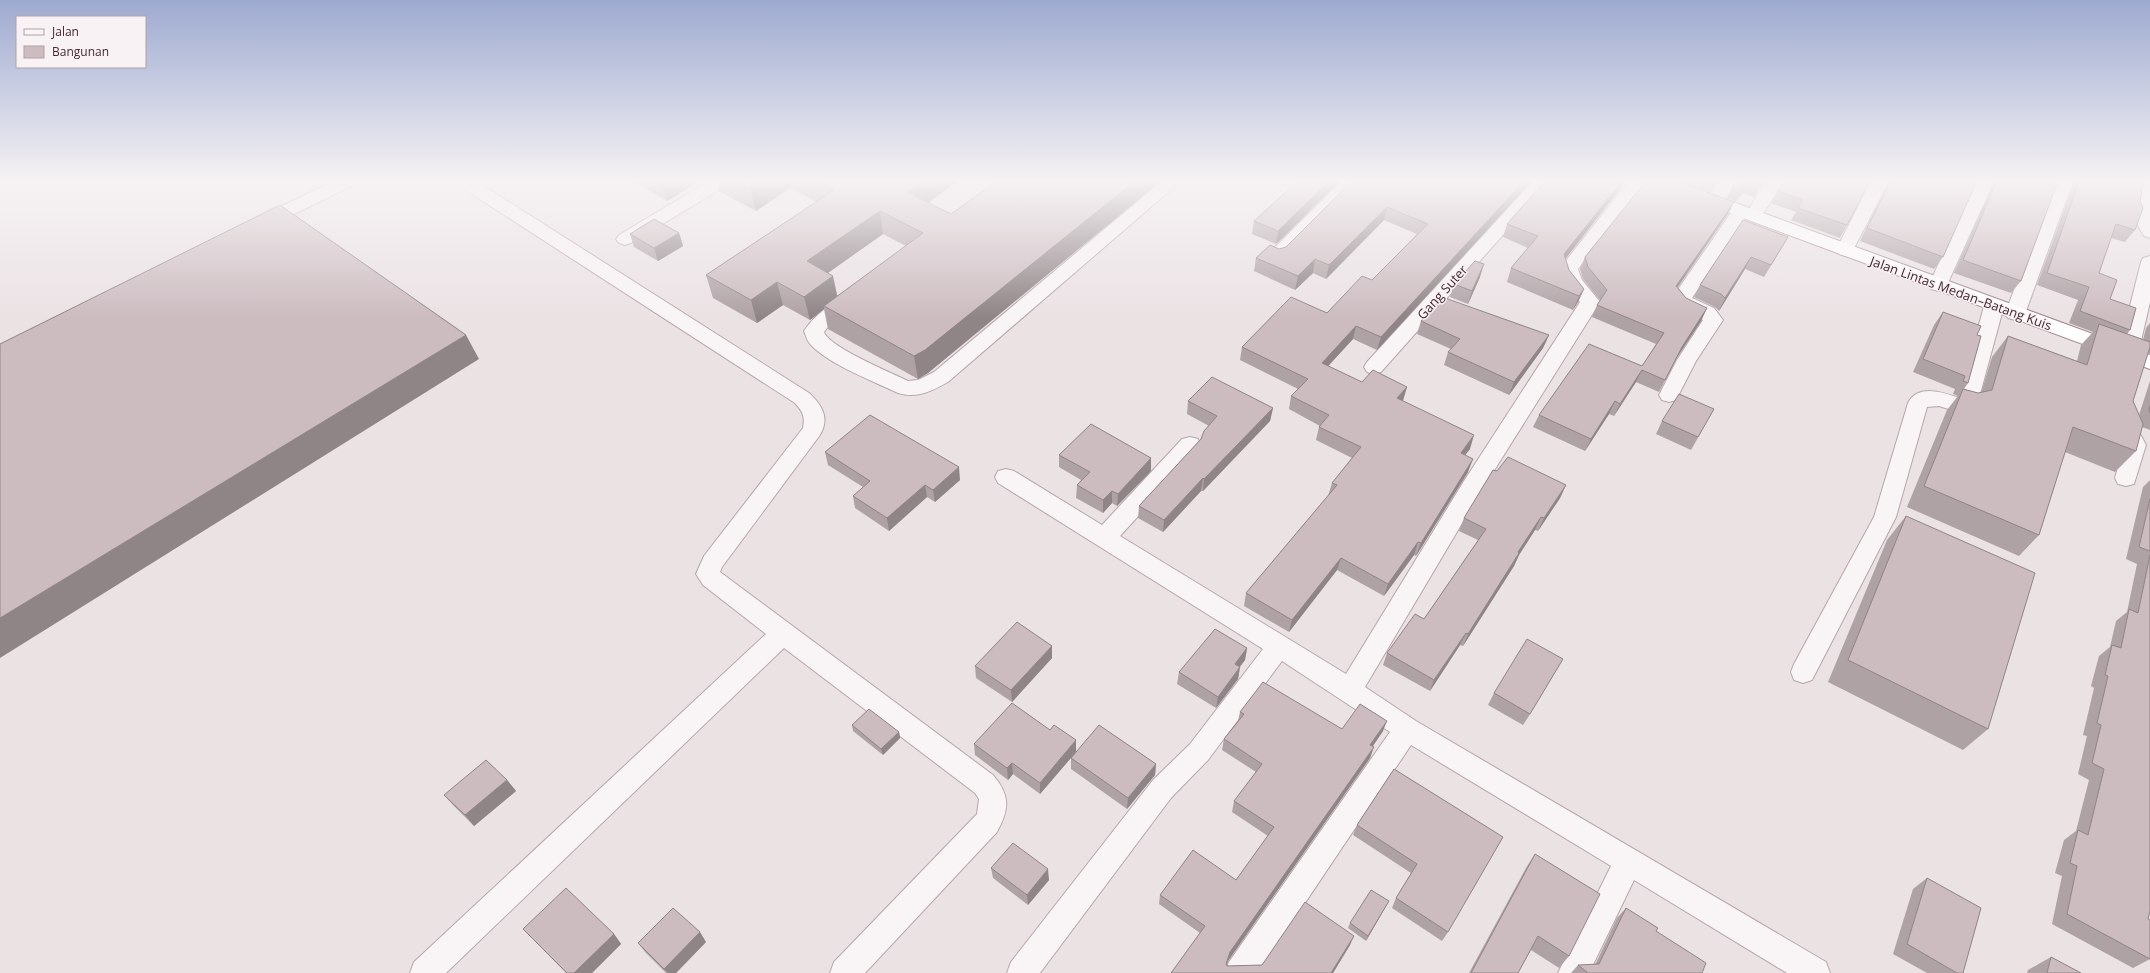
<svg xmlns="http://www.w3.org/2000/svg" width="2150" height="973" viewBox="0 0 2150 973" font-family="'Open Sans',sans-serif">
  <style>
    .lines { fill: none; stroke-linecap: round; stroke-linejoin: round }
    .minor-casing { stroke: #b6a6aa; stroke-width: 2 }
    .highway-casing { stroke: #a3888f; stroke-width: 2 }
    .minor { fill: #f9f5f6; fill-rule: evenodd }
    .highway { fill: #fff; fill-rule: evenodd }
    .wall { fill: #afa2a5; fill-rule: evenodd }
    .shaded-wall { fill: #8f8486 }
    .building { fill: #ccbcc0; stroke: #8f8486 }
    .labels { text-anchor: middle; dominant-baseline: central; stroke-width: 3; stroke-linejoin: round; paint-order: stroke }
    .street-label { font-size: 13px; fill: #45282f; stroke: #f8f2f4 }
  </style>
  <rect width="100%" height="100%" fill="#ebe2e4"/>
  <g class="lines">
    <defs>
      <g id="minor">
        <polygon points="334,181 357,181 354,185 267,227 261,228 255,227 252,223 255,219"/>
        <path d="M455 181H476L809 393C822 405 830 418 820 435L722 567 720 572 993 775C1011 796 1009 810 997 832L865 973H830L834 962 977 814 979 799 975 793 784 648 446 973H410L414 962 766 634 703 585 696 574 704 556 803 428C805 416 803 412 795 403L458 185Z"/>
        <polygon points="709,181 730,181 727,185 631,243 625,245 619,243 616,239 619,235"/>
        <path d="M1162 181H1181L948 382C932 391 917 399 898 393 873 381 830 365 811 345 807 341 806 336 804 331 813 317 841 292 858 297L861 301 858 305 827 328 824 332C829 347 890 372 908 381L918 380 934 372Z"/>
        <polygon points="1342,181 1361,181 1283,259 1277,261 1271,259 1268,255 1271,251"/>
        <polygon points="1533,181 1551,181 1381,372 1374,374 1367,372 1364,367 1367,362"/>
        <polygon points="1629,181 1647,181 1578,269 1582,280 1600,302 1480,493 1365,687 1416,721 1826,962 1830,973 1787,973 1634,880 1589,973 1558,973 1611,866 1411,745 1258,973 1225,973 1229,962 1390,732 1282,661 1208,760 1171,798 1040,973 1007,973 1011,962 1153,780 1190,744 1263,649 998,483 995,477 998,471 1006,469 1014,471 1102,525 1182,439 1190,437 1198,439 1201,445 1198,451 1120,536 1346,674 1464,481 1580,302 1565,282 1560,268"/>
        <polygon points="1719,181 1737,181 1720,205 1714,206 1708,205 1705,201"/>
        <polygon points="1766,181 1784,181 1759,220 1753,221 1745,218 1692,298 1714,308 1723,320 1696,361 1676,400 1669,402 1662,400 1659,395 1677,360 1703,320 1681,309 1672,298 1735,207 1741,206 1749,209"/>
        <polygon points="1871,181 1889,181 1851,254 1845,256 1839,254 1836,250"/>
        <polygon points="1976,181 1994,181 1947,285 1945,289 1938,291 1931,289 1929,285"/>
        <polygon points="2055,181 2073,181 2025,314 2022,318 2015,320 2008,318 2005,314"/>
        <polygon points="2139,181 2150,181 2150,238 2144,236 2131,214"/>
        <polygon points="2150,256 2150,302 2138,354 2135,359 2128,361 2121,359 2118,354 2141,262 2143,258"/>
        <path d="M1994 300 2001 302 2004 306 1977 405 1974 410 1961 413 1939 406 1927 407 1896 517 1812 680 1803 683 1794 680 1791 672 1794 664 1874 517 1908 403C1918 384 1942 392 1959 398L1984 306 1987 302Z"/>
        <polygon points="2126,418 2133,421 2146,445 2134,484 2126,486 2118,484 2115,478 2124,445 2115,426 2119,421"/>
      </g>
      <polygon id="highway" points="1651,181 1676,181 2150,355 2150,369 1654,185"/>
    </defs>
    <use href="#minor" class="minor-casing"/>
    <use href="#highway" class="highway-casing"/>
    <use href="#minor" class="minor"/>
    <use href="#highway" class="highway"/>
  </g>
  <g class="wall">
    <polygon points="633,181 706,181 703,183 700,181 667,201 634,182"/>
    <path d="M717 181H958L928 203 951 214 997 181H1161L928 373 918 379 828 329 824 309 810 320 783 305 757 323 713 298 706 275 817 202 790 188 756 211 719 191ZM883 234 906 246 837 296 828 273Z"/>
    <polygon points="1298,181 1340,181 1276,244 1252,234 1254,221"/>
    <polygon points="1352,181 1532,181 1377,350 1353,339 1328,366 1362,382 1407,387 1403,401 1470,449 1465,455 1468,472 1416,556 1414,555 1384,596 1337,570 1289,632 1244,606 1246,593 1328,496 1332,483 1352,458 1316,440 1319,427 1320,426 1289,409 1291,396 1298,389 1240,360 1242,347 1327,313 1372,280 1417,234 1384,220 1326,279 1313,273 1295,290 1254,271 1256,258 1286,247"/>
    <polygon points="1680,181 1718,181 1710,192"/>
    <polygon points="1736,181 1764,181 1754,197 1742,193 1736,201 1727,198 1733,186"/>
    <polygon points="1784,181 1847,225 1840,238 1791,220 1796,212 1771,203"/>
    <polygon points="1889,181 1977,181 1943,257 1934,269 1860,241"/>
    <polygon points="1994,181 2058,181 2021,281 2011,293 1954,273"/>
    <polygon points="2074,181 2144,181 2140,201 2135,230 2125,242 2111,238 2099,273 2110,299 2130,330 2127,334 2143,340 2146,328 2150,323 2150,354 2148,353 2133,401 2139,415 2150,381 2150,430 2142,427 2136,451 2115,472 2065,452 2039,535 2019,556 1907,507 1947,410 1958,396 1953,394 1955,389 1913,372 1934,325 1943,312 1977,335 1968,383 1964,389 1978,393 1981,393 1992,357 2008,336 2077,361 2081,345 2093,332 2069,323 2078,300 2037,285 2074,182"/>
    <polygon points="1624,184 1565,259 1569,270 1584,289 1578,302 1573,310 1507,282 1511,268 1528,248 1503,237 1507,224"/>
    <polygon points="1728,214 1678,287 1686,298 1707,308 1701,321 1676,359 1659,392 1636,382 1614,416 1609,414 1585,451 1533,427 1539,415 1642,366 1656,344 1592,317 1597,305 1600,300 1583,279 1580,269 1585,257"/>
    <polygon points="1743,220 1781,249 1764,277 1745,269 1719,311 1715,307 1694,297 1700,285"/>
    <polygon points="679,233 683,246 658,261 634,247 630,234"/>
    <polygon points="1480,277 1468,304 1450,297 1454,284"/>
    <polygon points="1421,321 1549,335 1543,348 1509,395 1444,365 1448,352 1451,349 1417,334"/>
    <polygon points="1188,401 1273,408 1270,421 1203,491 1201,491 1163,532 1138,518 1139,506 1201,439 1209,426 1187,414"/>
    <polygon points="1714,409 1691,450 1656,434 1662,421"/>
    <polygon points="825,452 960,480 935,502 927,497 889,531 855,508 853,496 863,487 828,465"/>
    <polygon points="1059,455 1151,471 1117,506 1112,503 1103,513 1076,498 1077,485 1081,480 1059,467"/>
    <polygon points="1497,471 1566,485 1560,498 1538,531 1535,530 1519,555 1514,566 1463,646 1460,645 1430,691 1383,665 1387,653 1424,619 1478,540 1459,531 1464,518"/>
    <polygon points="2150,480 2150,911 2148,919 2150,959 2133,968 2052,924 2062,876 2055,873 2064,840 2076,831 2089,780 2078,774 2087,736 2083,735 2094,688 2091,686 2099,656 2110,647 2116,621 2127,612 2137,564 2126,559 2143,487"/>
    <polygon points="1906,516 1988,729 1963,750 1828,682 1887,540"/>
    <polygon points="1052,646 1052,658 1012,702 976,678 975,666"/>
    <polygon points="1247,648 1245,660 1240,667 1238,679 1216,708 1177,684 1179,672"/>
    <polygon points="1556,670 1523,725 1488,705 1494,693"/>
    <polygon points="1240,712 1342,729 1383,731 1373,746 1370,758 1228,961 1227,965 1227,966 1262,965 1350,945 1333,973 1171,973 1200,933 1159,904 1160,895 1236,880 1268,836 1232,812 1234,801 1256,772 1222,750 1224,739 1238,721"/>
    <polygon points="852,725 899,732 900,738 883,755 853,731"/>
    <polygon points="974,744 1076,752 1156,764 1155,775 1127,809 1071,769 1071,758 1040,794 1013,774 1008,780 975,755"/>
    <polygon points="1394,769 1448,932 1442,941 1392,908 1396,898 1411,873 1353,835 1357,825"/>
    <polygon points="507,780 516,791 474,826 453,805 444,795"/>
    <polygon points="1535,854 1569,956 1559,968 1531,950 1518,973 1469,973 1526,868"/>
    <polygon points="991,868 1049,880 1028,905 993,878"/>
    <polygon points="1927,878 1963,973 1927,973 1893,954 1913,889"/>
    <polygon points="1389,901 1366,941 1348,928 1350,923"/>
    <polygon points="1626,908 1656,931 1702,973 1571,973 1578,965 1595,965 1617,918"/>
    <polygon points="523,929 614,934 621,944 592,973 566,973"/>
    <polygon points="706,942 676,973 666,973 645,952 638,943"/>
    <polygon points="2051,957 2081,973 2027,973 2028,970"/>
  </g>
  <g class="shaded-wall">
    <polygon points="661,181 700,181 667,201"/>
    <polygon points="761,181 788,181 790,188 756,211 750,188"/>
    <polygon points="923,181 958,181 910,215 907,192"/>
    <polygon points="1135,181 1161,181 928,373 918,379 914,356"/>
    <polygon points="1329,181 1340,181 1276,244 1278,231"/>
    <polygon points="1524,181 1532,181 1377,350 1381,337"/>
    <polygon points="1622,181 1626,181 1624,184 1559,267 1564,254"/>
    <polygon points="1715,181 1718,181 1710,192"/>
    <polygon points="1748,181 1742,193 1736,201 1742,189"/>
    <polygon points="1734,202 1728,214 1670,298 1676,286"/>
    <polygon points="1387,207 1384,220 1326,279 1329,265"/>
    <polygon points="880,211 883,234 812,284 807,261"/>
    <polygon points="679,233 683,246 658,261 654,248"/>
    <polygon points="1751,257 1745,269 1719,311 1725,298"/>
    <polygon points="1315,259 1313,273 1295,290 1298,276"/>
    <polygon points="1484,264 1480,277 1468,304 1472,291"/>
    <polygon points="833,276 838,299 824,306 824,309 810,320 804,297"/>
    <polygon points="777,282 783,305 757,323 751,300"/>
    <polygon points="1584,289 1578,302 1573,310 1579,296"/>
    <polygon points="1707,308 1701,321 1676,359 1659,392 1682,347"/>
    <polygon points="1356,326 1353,339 1319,376 1322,363"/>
    <polygon points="466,335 479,359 0,658 0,618"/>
    <polygon points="1549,335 1543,348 1509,395 1514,382"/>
    <polygon points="1642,370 1636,382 1614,416 1620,404"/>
    <polygon points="1407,387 1403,400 1394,412 1397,398"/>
    <polygon points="1615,401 1609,414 1585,451 1591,439"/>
    <polygon points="1273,408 1270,421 1203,491 1204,479"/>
    <polygon points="1474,435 1470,449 1456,466 1461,453"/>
    <polygon points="1151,458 1151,471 1117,506 1118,494"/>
    <polygon points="1473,459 1468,472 1416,556 1421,543"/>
    <polygon points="959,467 960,480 935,502 933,490"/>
    <polygon points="1203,478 1201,491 1163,532 1164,520"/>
    <polygon points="925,485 927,497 889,531 887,518"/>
    <polygon points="1566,485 1560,498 1538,531 1544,518"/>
    <polygon points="1112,491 1112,503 1103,513 1103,500"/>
    <polygon points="1541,517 1535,530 1519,555 1514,566 1463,646 1468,634 1518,552"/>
    <polygon points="1418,542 1414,555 1384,596 1388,584"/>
    <polygon points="1341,558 1337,570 1289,632 1292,620"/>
    <polygon points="1466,633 1460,645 1430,691 1434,680"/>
    <polygon points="1052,646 1052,658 1012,702 1011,690"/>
    <polygon points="1247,648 1245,660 1233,675 1235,664"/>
    <polygon points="1563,659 1556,670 1523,725 1530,714"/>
    <polygon points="1240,667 1238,679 1216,708 1218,697"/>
    <polygon points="1387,721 1383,731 1366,756 1370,745"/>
    <polygon points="899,732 900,738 883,755 881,749"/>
    <polygon points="1076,740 1076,752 1040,794 1040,783"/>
    <polygon points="1374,747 1370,758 1228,961 1224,972 1230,952"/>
    <polygon points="1012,763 1013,774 1008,780 1007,768"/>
    <polygon points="1156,764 1155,775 1127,809 1128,798"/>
    <polygon points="507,780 516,791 474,826 465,815"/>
    <polygon points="1048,869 1049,880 1028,905 1027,895"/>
    <polygon points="1389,901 1386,906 1366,941 1368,936"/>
    <polygon points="700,932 706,942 676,973 668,973 664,969"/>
    <polygon points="614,934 621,944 592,973 574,973"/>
    <polygon points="1354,936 1350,945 1333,973 1331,973"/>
  </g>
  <g class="building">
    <polygon points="737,181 761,181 750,188"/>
    <polygon points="816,181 923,181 907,192 951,214 997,181 1135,181 925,350 914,356 824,306 923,233 880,211 807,261 833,276 804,297 777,282 751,300 706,275 834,190"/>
    <polygon points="1298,181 1329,181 1278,231 1254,221"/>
    <polygon points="1352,181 1524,181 1381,337 1356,326 1322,363 1362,382 1373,370 1407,387 1397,398 1474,435 1461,453 1473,459 1421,543 1418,542 1388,584 1341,558 1292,620 1246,593 1337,485 1332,483 1361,447 1319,427 1329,415 1291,396 1308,379 1242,347 1291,297 1327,313 1362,276 1372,280 1428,224 1387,207 1329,265 1315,259 1298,276 1256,258 1270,245 1279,249 1286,247"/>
    <polygon points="1545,181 1622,181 1564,254 1569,270 1584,289 1579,296 1511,268 1538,236 1507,224"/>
    <polygon points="1646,181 1677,181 1734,202 1676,286 1686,298 1707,308 1682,347 1665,380 1642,370 1620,404 1615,401 1591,439 1539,415 1589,344 1642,366 1664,333 1597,305 1607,290 1588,267 1585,257"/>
    <polygon points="1736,181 1748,181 1742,189 1733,186"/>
    <polygon points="1750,181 1763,181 1761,185"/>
    <polygon points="1784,181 1870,181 1847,225 1798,208 1803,200 1778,191"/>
    <polygon points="1891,181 1977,181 1943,257 1867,228"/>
    <polygon points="1997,181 2058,181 2021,281 1963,260"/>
    <polygon points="2079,181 2144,181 2140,201 2143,208 2135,230 2116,224 2099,273 2117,280 2110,299 2136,308 2130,330 2080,311 2089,287 2047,273"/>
    <polygon points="280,205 466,335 0,618 0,344"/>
    <polygon points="654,219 679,233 654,248 630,234"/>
    <polygon points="1743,220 1788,237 1771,265 1751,257 1725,298 1721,294 1700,285"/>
    <polygon points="1475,261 1484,264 1472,291 1454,284"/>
    <polygon points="1442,297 1549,335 1514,382 1448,352 1460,339 1421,321"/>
    <polygon points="1943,312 1981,326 1977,335 1981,336 1968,383 1963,381 1965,376 1923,359"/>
    <polygon points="2099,324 2150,342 2150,347 2133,401 2143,424 2136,451 2073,427 2039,535 1924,486 1963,389 1978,393 1992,390 2008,336 2087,365"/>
    <polygon points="1212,377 1273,408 1204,479 1203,478 1164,520 1139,506 1201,439 1204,431 1217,416 1188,401"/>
    <polygon points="1679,394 1714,409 1698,437 1662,421"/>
    <polygon points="2150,406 2150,413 2149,410"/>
    <polygon points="870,415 959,467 933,490 925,485 887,518 853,496 870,481 825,452"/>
    <polygon points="1091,424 1151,458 1118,494 1112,491 1103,500 1077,485 1090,472 1059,455"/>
    <polygon points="1508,457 1566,485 1544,518 1541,517 1518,552 1519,553 1468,634 1466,633 1434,680 1387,653 1415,614 1424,619 1486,529 1464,518 1493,470 1497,471"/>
    <polygon points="2150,499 2150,551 2139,547"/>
    <polygon points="1906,516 2035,573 1988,729 1848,660"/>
    <polygon points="2150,555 2150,911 2148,919 2150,920 2150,959 2067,914 2077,866 2070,863 2078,830 2088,835 2104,769 2092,763 2101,725 2097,723 2108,676 2105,675 2112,645 2121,648 2129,609 2138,613"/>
    <polygon points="1017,622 1052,646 1011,690 975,666"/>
    <polygon points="1215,629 1247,648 1235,664 1240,667 1218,697 1179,672"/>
    <polygon points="1527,639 1563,659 1530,714 1494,693"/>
    <polygon points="1263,682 1342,729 1360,704 1387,721 1370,745 1374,747 1230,952 1226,964 1227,966 1262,965 1305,902 1354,936 1331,973 1171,973 1205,926 1160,895 1193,850 1236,880 1274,827 1234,801 1262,764 1224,739 1244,714 1240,712"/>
    <polygon points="1012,703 1050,730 1054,725 1076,740 1040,783 1012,763 1007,768 974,744"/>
    <polygon points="869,709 899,732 881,749 852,725"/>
    <polygon points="1099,725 1156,764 1128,798 1071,758"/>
    <polygon points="486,760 507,780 465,815 444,795"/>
    <polygon points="1394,769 1503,837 1448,932 1396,898 1417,864 1357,825"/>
    <polygon points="1013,843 1048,869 1027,895 991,868"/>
    <polygon points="1535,854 1600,894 1569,956 1538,936 1518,973 1471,973"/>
    <polygon points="1927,878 1981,908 1963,973 1957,973 1907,944"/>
    <polygon points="566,888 614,934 574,973 567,973 523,929"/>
    <polygon points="1371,890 1389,901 1368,936 1350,923"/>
    <polygon points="673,908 700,932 664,969 638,943"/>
    <polygon points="1626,908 1658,928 1656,931 1706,963 1702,973 1587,973 1587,972 1578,965 1599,964"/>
    <polygon points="2051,957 2081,973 2047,973"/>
  </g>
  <linearGradient id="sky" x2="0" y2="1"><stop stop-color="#9daad0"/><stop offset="0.57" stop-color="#f6f2f3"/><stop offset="1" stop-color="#f6f2f3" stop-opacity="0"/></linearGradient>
  <rect width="2150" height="317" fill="url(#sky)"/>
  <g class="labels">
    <g class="street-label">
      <text transform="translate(1442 292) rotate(-48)">Gang Suter</text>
      <text transform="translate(1961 293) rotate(20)">Jalan Lintas Medan–Batang Kuis</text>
    </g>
  </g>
  <rect x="16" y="16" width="130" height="52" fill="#f8f2f4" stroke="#b0a1a5"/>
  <rect x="24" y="29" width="20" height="6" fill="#f9f5f6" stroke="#b0a1a5"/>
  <text x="52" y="36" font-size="12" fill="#45282f">Jalan</text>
  <rect x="24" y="46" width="20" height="12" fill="#ccbcc0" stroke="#b0a1a5"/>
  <text x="52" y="56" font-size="12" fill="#45282f">Bangunan</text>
</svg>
